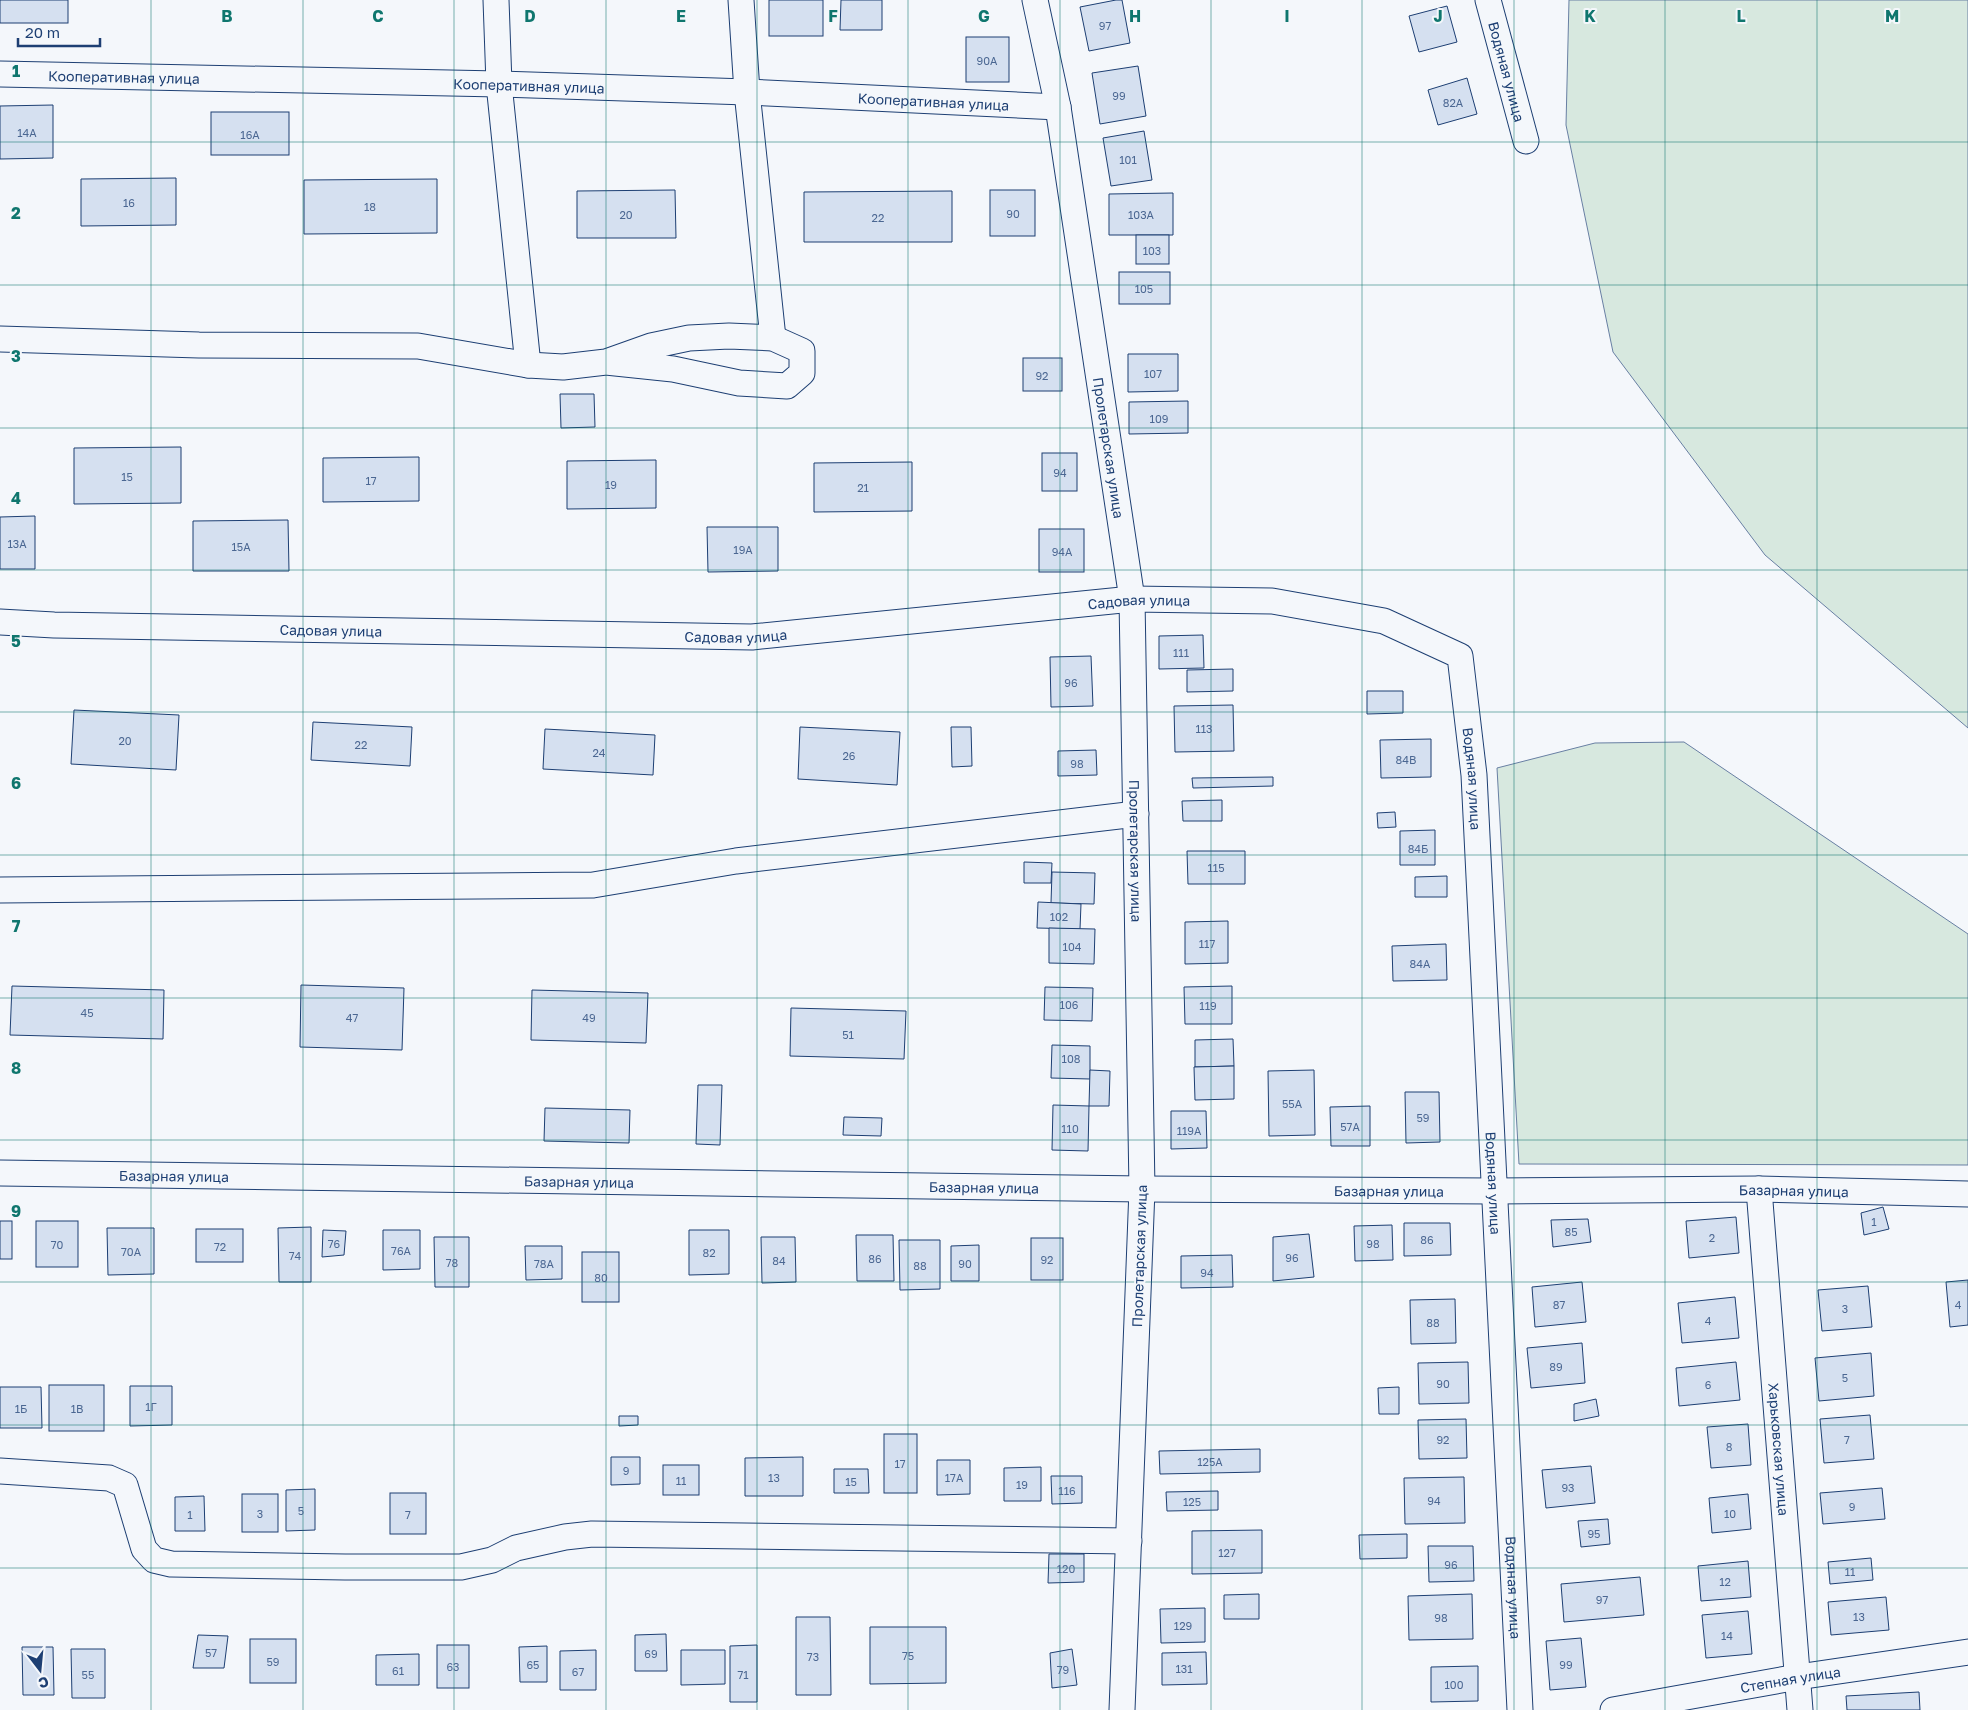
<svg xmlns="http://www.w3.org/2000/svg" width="1968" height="1710" viewBox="0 0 1968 1710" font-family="'Golos Text',sans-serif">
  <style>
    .green { fill: #d7e8df; stroke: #687fa3 }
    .building { fill: #d5e0f0; stroke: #1d3f73 }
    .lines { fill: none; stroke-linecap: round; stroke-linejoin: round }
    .street-casing { stroke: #1d3f73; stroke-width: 27 }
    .street { stroke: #f4f7fb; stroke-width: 25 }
    .grid { fill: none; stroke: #0f766e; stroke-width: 1; stroke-opacity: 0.55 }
    .labels { text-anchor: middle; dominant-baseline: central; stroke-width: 4; stroke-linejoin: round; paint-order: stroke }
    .number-label { font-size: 11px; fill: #4b6792 }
    .street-label { font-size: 14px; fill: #1d3f73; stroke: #f4f7fb }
    .grid-label { font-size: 16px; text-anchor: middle; font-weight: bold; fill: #0f766e; stroke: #f4f7fb; stroke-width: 4; stroke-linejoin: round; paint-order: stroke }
  </style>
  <rect width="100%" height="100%" fill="#f4f7fb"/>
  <g class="green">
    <polygon points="1569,0 1968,0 1968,728 1765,555 1613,352 1566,125"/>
    <polygon points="1684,742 1968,934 1968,1165 1519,1164 1497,768 1595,743"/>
  </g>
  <g class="building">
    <rect x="0" y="0" width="68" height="23"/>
    <rect x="769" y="0" width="54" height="36"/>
    <polygon points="841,0 882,0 882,30 840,30"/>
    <polygon points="1116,0 1122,0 1130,43 1089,51 1080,7"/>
    <polygon points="1447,6 1457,42 1419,52 1409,16"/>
    <rect x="966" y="37" width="43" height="45"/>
    <polygon points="1138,66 1146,116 1100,124 1092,73"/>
    <polygon points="1467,78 1477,114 1438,125 1428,90"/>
    <polygon points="53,105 53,158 0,159 0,106"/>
    <rect x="211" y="112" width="78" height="43"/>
    <polygon points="1144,131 1152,180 1111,186 1103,138"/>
    <polygon points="176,178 176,225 81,226 81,179"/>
    <polygon points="437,179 437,233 304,234 304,180"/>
    <polygon points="675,190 676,238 577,238 577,191"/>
    <rect x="990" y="190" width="45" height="46"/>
    <polygon points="952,191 952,242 804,242 804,192"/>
    <polygon points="1173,193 1173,235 1109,235 1109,194"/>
    <rect x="1136" y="235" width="33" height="29"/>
    <rect x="1119" y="272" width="51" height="32"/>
    <polygon points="1128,354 1178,354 1178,391 1128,392"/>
    <rect x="1023" y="358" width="39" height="33"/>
    <polygon points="560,394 594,394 595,427 561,428"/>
    <polygon points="1188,401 1188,433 1129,434 1129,402"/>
    <polygon points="181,447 181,503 74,504 74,448"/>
    <rect x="1042" y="453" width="35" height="38"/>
    <polygon points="419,457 419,501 323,502 323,458"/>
    <polygon points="656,460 656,508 567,509 567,461"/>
    <polygon points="912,462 912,511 814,512 814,463"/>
    <polygon points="35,516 35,569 0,569 0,517"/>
    <polygon points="288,520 289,571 193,571 193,521"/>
    <polygon points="707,527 778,527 778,571 708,572"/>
    <rect x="1039" y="529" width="45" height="43"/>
    <polygon points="1203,635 1204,668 1159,669 1159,636"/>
    <polygon points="1091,656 1093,706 1051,707 1050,657"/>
    <polygon points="1233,669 1233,691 1187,692 1187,670"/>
    <polygon points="1367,691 1403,691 1403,713 1367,714"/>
    <polygon points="1233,705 1234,751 1175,752 1174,706"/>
    <polygon points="74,710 179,715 176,770 71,764"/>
    <polygon points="313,722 412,727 410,766 311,760"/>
    <polygon points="800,727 900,732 897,785 798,779"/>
    <polygon points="951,727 971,727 972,766 952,767"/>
    <polygon points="545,729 655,735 653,775 543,769"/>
    <polygon points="1431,739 1431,777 1381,778 1380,740"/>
    <polygon points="1096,750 1097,775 1058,776 1058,751"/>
    <polygon points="1273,777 1273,786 1193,788 1192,778"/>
    <polygon points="1222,800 1222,821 1183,821 1182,801"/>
    <polygon points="1395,812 1396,827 1378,828 1377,813"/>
    <polygon points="1435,830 1435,865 1400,865 1400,831"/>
    <polygon points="1187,851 1245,851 1245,884 1188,884"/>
    <polygon points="1024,862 1052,863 1051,883 1024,883"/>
    <polygon points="1052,872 1095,873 1094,904 1051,903"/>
    <polygon points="1447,876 1447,897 1415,897 1415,877"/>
    <polygon points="1038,902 1081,904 1080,929 1037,928"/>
    <polygon points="1228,921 1228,963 1185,964 1185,922"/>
    <polygon points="1049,928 1095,929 1094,964 1049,963"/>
    <polygon points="1446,944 1447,980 1393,981 1392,946"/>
    <polygon points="301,985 404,988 402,1050 300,1047"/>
    <polygon points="12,986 164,990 163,1039 10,1035"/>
    <polygon points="1232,986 1232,1024 1185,1024 1184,987"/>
    <polygon points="1045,987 1093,988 1092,1021 1044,1020"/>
    <polygon points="532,990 648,993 646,1043 531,1040"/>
    <polygon points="791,1008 906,1011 904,1059 790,1056"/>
    <polygon points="1233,1039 1234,1066 1195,1067 1195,1040"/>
    <polygon points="1052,1045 1090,1046 1090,1079 1051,1078"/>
    <polygon points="1234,1066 1234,1099 1195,1100 1194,1067"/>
    <polygon points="1090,1070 1110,1071 1109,1106 1089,1106"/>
    <polygon points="1314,1070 1315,1135 1269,1136 1268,1071"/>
    <polygon points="698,1085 722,1085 720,1145 696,1144"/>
    <polygon points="1405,1092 1439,1092 1440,1142 1406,1143"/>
    <polygon points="1053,1105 1089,1106 1088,1151 1052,1150"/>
    <polygon points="1370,1106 1370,1146 1331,1146 1330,1107"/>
    <polygon points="545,1108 630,1110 629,1143 544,1141"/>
    <polygon points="1171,1111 1206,1111 1207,1148 1171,1149"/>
    <polygon points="844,1117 882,1118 881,1136 843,1135"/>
    <polygon points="1883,1207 1889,1229 1864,1235 1861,1213"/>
    <polygon points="1736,1217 1739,1253 1689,1258 1686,1221"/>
    <polygon points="1588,1219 1591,1242 1553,1247 1551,1220"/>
    <rect x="0" y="1221" width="12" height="38"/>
    <rect x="36" y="1221" width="42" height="46"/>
    <polygon points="1404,1223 1450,1223 1451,1255 1404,1256"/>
    <polygon points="1392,1225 1393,1260 1355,1261 1354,1226"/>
    <polygon points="311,1227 311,1282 279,1282 278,1228"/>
    <polygon points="107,1228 154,1228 154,1274 108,1275"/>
    <rect x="196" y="1229" width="47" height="33"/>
    <polygon points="323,1230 346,1231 344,1255 322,1257"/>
    <polygon points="383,1230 420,1230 420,1269 383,1270"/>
    <polygon points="689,1230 729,1230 729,1274 689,1275"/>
    <polygon points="1309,1234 1314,1277 1273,1281 1273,1237"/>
    <polygon points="856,1235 893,1235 894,1281 857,1281"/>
    <polygon points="434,1237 469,1237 469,1287 435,1287"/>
    <polygon points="761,1237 795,1237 796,1282 762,1283"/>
    <rect x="1031" y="1238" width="32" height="42"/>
    <polygon points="899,1240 940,1240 940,1289 900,1290"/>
    <polygon points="979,1245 979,1281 951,1281 951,1246"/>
    <polygon points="525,1246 562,1246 562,1279 526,1280"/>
    <rect x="582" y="1252" width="37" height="50"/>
    <polygon points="1232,1255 1233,1287 1181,1288 1181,1256"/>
    <polygon points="1968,1280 1968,1325 1950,1327 1946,1282"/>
    <polygon points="1582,1282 1586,1322 1535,1327 1532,1287"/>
    <polygon points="1868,1286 1872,1327 1822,1331 1818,1290"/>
    <polygon points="1735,1297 1739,1338 1682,1343 1678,1303"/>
    <polygon points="1455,1299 1456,1343 1411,1344 1410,1300"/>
    <polygon points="1582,1343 1585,1383 1531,1388 1527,1348"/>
    <polygon points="1871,1353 1874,1396 1819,1401 1815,1358"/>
    <polygon points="1468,1362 1469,1403 1419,1404 1418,1363"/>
    <polygon points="1736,1362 1740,1400 1679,1406 1676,1368"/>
    <rect x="49" y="1385" width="55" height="46"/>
    <polygon points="130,1386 172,1386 172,1425 130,1426"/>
    <polygon points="0,1387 41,1387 42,1428 0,1428"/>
    <polygon points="1399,1387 1399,1414 1379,1414 1378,1388"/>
    <polygon points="1596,1399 1599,1416 1574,1421 1574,1404"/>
    <polygon points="1870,1415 1874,1459 1824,1463 1820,1419"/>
    <polygon points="619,1416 638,1416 638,1425 619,1426"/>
    <polygon points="1466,1419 1467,1458 1419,1459 1418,1420"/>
    <polygon points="1748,1424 1751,1465 1711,1468 1707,1427"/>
    <rect x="884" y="1434" width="33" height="59"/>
    <polygon points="1260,1449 1260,1472 1160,1474 1159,1451"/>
    <polygon points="611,1457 640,1457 640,1484 611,1485"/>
    <polygon points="803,1457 803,1496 745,1496 745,1458"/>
    <polygon points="937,1460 970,1460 970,1494 937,1495"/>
    <rect x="663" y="1465" width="36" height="30"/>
    <polygon points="1591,1466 1595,1503 1546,1508 1542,1470"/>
    <polygon points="1041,1467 1041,1501 1004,1501 1004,1468"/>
    <polygon points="834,1469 868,1469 869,1493 834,1493"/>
    <polygon points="1051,1476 1082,1476 1082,1503 1052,1504"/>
    <polygon points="1464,1477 1465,1523 1405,1524 1404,1478"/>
    <polygon points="1882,1488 1885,1519 1823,1524 1820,1493"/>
    <polygon points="315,1489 315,1530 286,1531 286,1490"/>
    <polygon points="1218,1491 1218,1510 1167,1511 1166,1492"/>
    <rect x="390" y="1493" width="36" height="41"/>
    <rect x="242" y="1494" width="36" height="38"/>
    <polygon points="1748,1494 1751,1529 1712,1533 1709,1498"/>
    <polygon points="204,1496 205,1531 175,1531 175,1497"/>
    <polygon points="1608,1519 1610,1544 1581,1547 1578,1521"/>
    <polygon points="1262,1530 1262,1573 1192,1574 1192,1531"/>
    <polygon points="1407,1534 1407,1558 1360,1559 1359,1535"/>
    <polygon points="1428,1546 1473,1546 1474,1581 1429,1582"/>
    <polygon points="1049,1554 1084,1554 1084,1582 1048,1583"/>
    <polygon points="1871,1558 1873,1580 1830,1584 1828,1562"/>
    <polygon points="1748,1561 1751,1597 1701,1601 1698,1566"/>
    <polygon points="1640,1577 1644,1615 1564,1622 1561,1584"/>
    <polygon points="1259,1594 1259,1619 1224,1619 1224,1595"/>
    <polygon points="1472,1594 1473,1639 1409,1640 1408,1596"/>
    <polygon points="1886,1597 1889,1630 1831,1635 1828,1602"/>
    <polygon points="1205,1608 1205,1642 1161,1643 1160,1609"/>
    <polygon points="1748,1611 1752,1654 1706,1658 1702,1615"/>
    <polygon points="796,1617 830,1617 831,1695 796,1695"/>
    <polygon points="870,1627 946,1627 946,1683 870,1684"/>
    <polygon points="666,1634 667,1671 635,1671 635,1635"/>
    <polygon points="198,1635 228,1636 224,1668 193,1668"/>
    <polygon points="1581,1638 1586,1687 1550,1690 1546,1641"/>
    <rect x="250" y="1639" width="46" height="44"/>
    <rect x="437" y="1645" width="32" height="43"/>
    <polygon points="757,1645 757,1702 730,1702 730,1646"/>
    <polygon points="547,1646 547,1682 520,1682 519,1647"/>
    <polygon points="22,1647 53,1647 54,1695 23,1695"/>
    <polygon points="71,1649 105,1649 105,1698 72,1698"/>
    <polygon points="1072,1649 1077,1685 1052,1688 1050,1653"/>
    <polygon points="596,1650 596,1690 560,1690 560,1651"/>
    <polygon points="681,1650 725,1650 725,1684 681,1685"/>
    <polygon points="1206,1652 1207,1684 1162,1685 1162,1653"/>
    <polygon points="419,1654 419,1685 376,1685 376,1655"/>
    <polygon points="1478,1666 1478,1701 1431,1702 1431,1667"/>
    <polygon points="1919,1692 1920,1710 1847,1710 1846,1696"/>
  </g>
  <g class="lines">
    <defs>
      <g id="street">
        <polyline points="496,0 499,84 528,365"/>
        <polyline points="741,0 747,92 773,338"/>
        <path id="s1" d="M1035 0 1058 107 1132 599 1142 1189 1122 1710"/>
        <path id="s2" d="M1488 0 1526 141"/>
        <path id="s3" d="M0 74 499 84 747 92 1058 107"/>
        <polyline points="0,339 199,345 418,346 528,365 563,367 606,362 651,346 689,338 729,336 773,338 802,351 802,373 787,386 739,383 673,369 606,362"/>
        <path id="s4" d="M0 622 54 625 752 637 1132 599 1272 601 1384 621 1460 656 1474 775 1520 1710"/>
        <polyline points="0,890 593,885 736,861 1136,814"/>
        <path id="s5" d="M0 1173 1142 1189 1493 1191 1759 1189 1968 1194"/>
        <path id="s6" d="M1759 1189 1800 1710"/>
        <polyline points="0,1471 109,1478 125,1485 144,1549 154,1560 171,1564 345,1567 461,1567 492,1560 516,1548 565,1537 592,1534 1129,1541"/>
        <path id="s7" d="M1613 1710 1798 1677 1968 1652"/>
      </g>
    </defs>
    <use href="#street" class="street-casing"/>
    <use href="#street" class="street"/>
  </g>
  <path class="grid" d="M151 0V1710M303 0V1710M454 0V1710M606 0V1710M757 0V1710M908 0V1710M1060 0V1710M1211 0V1710M1362 0V1710M1514 0V1710M1665 0V1710M1817 0V1710M0 142H1968M0 285H1968M0 428H1968M0 570H1968M0 712H1968M0 855H1968M0 998H1968M0 1140H1968M0 1282H1968M0 1425H1968M0 1568H1968"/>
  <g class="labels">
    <g class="number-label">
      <text x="1105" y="25">97</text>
      <text x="987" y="60">90А</text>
      <text x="1119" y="95">99</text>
      <text x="1453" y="102">82А</text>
      <text x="27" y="132">14А</text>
      <text x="250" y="134">16А</text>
      <text x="1128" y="159">101</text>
      <text x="129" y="202">16</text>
      <text x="370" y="206">18</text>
      <text x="1013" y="213">90</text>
      <text x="626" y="214">20</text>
      <text x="1141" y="214">103А</text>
      <text x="878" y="217">22</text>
      <text x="1152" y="250">103</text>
      <text x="1144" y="288">105</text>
      <text x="1153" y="373">107</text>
      <text x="1042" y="375">92</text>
      <text x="1159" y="418">109</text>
      <text x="1060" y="472">94</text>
      <text x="127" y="476">15</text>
      <text x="371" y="480">17</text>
      <text x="611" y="484">19</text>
      <text x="863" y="487">21</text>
      <text x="17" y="543">13А</text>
      <text x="241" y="546">15А</text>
      <text x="743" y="549">19А</text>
      <text x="1062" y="551">94А</text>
      <text x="1181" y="652">111</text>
      <text x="1071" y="682">96</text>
      <text x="1204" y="728">113</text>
      <text x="125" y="740">20</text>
      <text x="361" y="744">22</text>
      <text x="599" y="752">24</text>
      <text x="849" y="755">26</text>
      <text x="1406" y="759">84В</text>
      <text x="1077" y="763">98</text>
      <text x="1418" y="848">84Б</text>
      <text x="1216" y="867">115</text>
      <text x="1059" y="916">102</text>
      <text x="1207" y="943">117</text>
      <text x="1072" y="946">104</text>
      <text x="1420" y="963">84А</text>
      <text x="1069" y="1004">106</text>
      <text x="1208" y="1005">119</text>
      <text x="87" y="1012">45</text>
      <text x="352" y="1017">47</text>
      <text x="589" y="1017">49</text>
      <text x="848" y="1034">51</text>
      <text x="1071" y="1058">108</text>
      <text x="1292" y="1103">55А</text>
      <text x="1423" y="1117">59</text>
      <text x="1350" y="1126">57А</text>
      <text x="1070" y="1128">110</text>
      <text x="1189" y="1130">119А</text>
      <text x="1874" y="1221">1</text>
      <text x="1571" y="1231">85</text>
      <text x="1712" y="1237">2</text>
      <text x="1427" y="1239">86</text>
      <text x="334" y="1243">76</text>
      <text x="1373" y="1243">98</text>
      <text x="57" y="1244">70</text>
      <text x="220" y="1246">72</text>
      <text x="401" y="1250">76А</text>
      <text x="131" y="1251">70А</text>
      <text x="709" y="1252">82</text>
      <text x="295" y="1255">74</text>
      <text x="1292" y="1257">96</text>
      <text x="875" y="1258">86</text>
      <text x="1047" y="1259">92</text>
      <text x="779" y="1260">84</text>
      <text x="452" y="1262">78</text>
      <text x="544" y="1263">78А</text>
      <text x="965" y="1263">90</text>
      <text x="920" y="1265">88</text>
      <text x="1207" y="1272">94</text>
      <text x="601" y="1277">80</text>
      <text x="1559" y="1304">87</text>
      <text x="1958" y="1304">4</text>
      <text x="1845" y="1308">3</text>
      <text x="1708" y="1320">4</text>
      <text x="1433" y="1322">88</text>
      <text x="1556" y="1366">89</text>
      <text x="1845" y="1377">5</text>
      <text x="1443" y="1383">90</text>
      <text x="1708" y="1384">6</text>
      <text x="151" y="1406">1Г</text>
      <text x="21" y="1408">1Б</text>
      <text x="77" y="1408">1В</text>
      <text x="1443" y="1439">92</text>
      <text x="1847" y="1439">7</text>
      <text x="1729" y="1446">8</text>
      <text x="1210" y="1461">125А</text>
      <text x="900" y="1463">17</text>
      <text x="626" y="1470">9</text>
      <text x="774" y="1477">13</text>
      <text x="954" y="1477">17А</text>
      <text x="681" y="1480">11</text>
      <text x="851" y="1481">15</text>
      <text x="1022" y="1484">19</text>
      <text x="1568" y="1487">93</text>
      <text x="1067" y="1490">116</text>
      <text x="1434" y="1500">94</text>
      <text x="1192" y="1501">125</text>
      <text x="1852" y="1506">9</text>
      <text x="301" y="1510">5</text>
      <text x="260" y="1513">3</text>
      <text x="1730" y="1513">10</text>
      <text x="190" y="1514">1</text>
      <text x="408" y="1514">7</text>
      <text x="1594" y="1533">95</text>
      <text x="1227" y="1552">127</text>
      <text x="1451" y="1564">96</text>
      <text x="1066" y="1568">120</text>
      <text x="1850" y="1571">11</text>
      <text x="1725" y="1581">12</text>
      <text x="1602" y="1599">97</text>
      <text x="1859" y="1616">13</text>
      <text x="1441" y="1617">98</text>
      <text x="1183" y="1625">129</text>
      <text x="1727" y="1635">14</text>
      <text x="211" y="1652">57</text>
      <text x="651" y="1653">69</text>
      <text x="908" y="1655">75</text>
      <text x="813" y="1656">73</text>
      <text x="273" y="1661">59</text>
      <text x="533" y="1664">65</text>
      <text x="1566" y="1664">99</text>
      <text x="453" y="1666">63</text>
      <text x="1184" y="1668">131</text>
      <text x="1063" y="1669">79</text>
      <text x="398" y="1670">61</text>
      <text x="578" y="1671">67</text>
      <text x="88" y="1674">55</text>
      <text x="743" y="1674">71</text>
      <text x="1454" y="1684">100</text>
    </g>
    <g class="street-label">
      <text stroke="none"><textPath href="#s2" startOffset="74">Водяная улица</textPath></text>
      <text stroke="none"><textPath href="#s3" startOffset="124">Кооперативная улица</textPath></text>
      <text stroke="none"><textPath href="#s3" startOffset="529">Кооперативная улица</textPath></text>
      <text stroke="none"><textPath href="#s3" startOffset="934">Кооперативная улица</textPath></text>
      <text stroke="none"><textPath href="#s1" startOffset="454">Пролетарская улица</textPath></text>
      <text stroke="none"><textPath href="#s4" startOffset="1141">Садовая улица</textPath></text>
      <text stroke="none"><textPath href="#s4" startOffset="331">Садовая улица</textPath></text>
      <text stroke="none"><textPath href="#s4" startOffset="736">Садовая улица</textPath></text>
      <text stroke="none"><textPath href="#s4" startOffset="1595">Водяная улица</textPath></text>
      <text stroke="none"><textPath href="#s1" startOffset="859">Пролетарская улица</textPath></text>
      <text stroke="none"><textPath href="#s5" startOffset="174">Базарная улица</textPath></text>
      <text stroke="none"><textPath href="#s5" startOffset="579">Базарная улица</textPath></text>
      <text stroke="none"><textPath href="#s4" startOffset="2000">Водяная улица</textPath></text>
      <text stroke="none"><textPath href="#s5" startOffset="984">Базарная улица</textPath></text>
      <text stroke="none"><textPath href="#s5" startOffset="1389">Базарная улица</textPath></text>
      <text stroke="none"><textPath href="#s5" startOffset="1794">Базарная улица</textPath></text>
      <text transform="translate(1139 1256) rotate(-88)">Пролетарская улица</text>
      <text stroke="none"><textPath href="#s6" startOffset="261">Харьковская улица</textPath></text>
      <text stroke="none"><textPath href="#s4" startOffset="2405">Водяная улица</textPath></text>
      <text stroke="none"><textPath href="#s7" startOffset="180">Степная улица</textPath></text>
    </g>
  </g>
  <g class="grid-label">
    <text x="227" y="22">B</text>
    <text x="378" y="22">C</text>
    <text x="530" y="22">D</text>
    <text x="681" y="22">E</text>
    <text x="833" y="22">F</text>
    <text x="984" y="22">G</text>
    <text x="1135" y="22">H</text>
    <text x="1287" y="22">I</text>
    <text x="1438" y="22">J</text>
    <text x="1590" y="22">K</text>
    <text x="1741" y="22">L</text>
    <text x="1892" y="22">M</text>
    <text x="16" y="77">1</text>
    <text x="16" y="219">2</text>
    <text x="16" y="362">3</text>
    <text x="16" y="504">4</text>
    <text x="16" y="647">5</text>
    <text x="16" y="789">6</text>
    <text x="16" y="932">7</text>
    <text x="16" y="1074">8</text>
    <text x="16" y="1217">9</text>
  </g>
  <g transform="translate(40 1670) rotate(164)" stroke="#f4f7fb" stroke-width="4" paint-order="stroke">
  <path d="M0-4L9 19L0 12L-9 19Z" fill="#1d3f73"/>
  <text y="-8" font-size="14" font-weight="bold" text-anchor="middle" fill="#1d3f73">С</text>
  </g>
  <path d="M18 38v8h82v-8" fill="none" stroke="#1d3f73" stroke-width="2.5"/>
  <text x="25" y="38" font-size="15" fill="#1d3f73" stroke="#f4f7fb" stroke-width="4" paint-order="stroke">20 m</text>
</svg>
